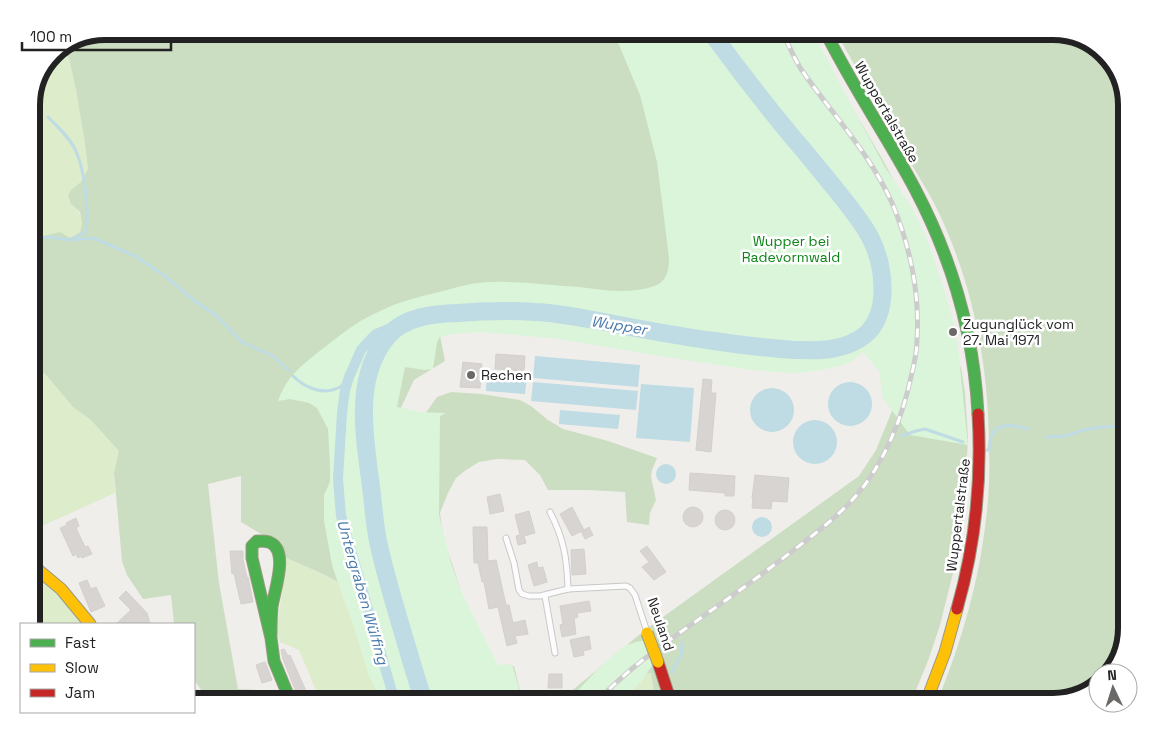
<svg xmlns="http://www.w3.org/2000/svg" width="1158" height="733" viewBox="0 0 1158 733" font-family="'Space Grotesk',sans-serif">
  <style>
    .grass { fill: #ddeccb }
    .forest { fill: #cbdec1 }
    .park { fill: #daf5da }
    .water { fill: #bfdbe3 }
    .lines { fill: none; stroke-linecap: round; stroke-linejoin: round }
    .stream { stroke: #bfdbe3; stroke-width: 3 }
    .canal { stroke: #bfdbe3; stroke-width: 10 }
    .river { stroke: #bfdbe3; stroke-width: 18 }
    .building { fill: #d7d4d2; stroke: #d3d0cc }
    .lane-casing { stroke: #c9c8c7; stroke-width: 7 }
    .fast-casing { stroke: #999a82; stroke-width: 13 }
    .slow-casing { stroke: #999a82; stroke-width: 13 }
    .jam-casing { stroke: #999a82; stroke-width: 13 }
    .lane { stroke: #fdfcfc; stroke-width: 5 }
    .fast { stroke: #4caf50; stroke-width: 11 }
    .slow { stroke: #ffc107; stroke-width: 11 }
    .jam { stroke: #c62828; stroke-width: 11 }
    .rail-casing { stroke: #ccc; stroke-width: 5 }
    .rail { stroke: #fff; stroke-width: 3; stroke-dasharray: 9; stroke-linecap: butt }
    .slow-bridge-casing { stroke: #999a82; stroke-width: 13; stroke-linecap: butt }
    .slow-bridge { stroke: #ffc107; stroke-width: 11 }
    .poi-dot { fill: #6a6968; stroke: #fff; stroke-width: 2 }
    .labels { text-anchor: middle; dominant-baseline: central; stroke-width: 5; stroke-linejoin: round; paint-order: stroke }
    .street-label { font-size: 14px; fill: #222; stroke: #fff }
    .park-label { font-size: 14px; fill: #0c8416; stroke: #fff }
    .poi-label { font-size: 14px; fill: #222; stroke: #fff; text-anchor: start }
    .water-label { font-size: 15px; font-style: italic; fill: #4a7aab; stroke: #fff }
    .rim { fill: none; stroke: #222; stroke-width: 6 }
  </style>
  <rect width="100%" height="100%" fill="#f0eeeb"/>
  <g class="grass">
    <path d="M60 50 69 58 76 90 85 144 88 169 81 182 72 189 71 204C82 214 83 218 80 232L70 238 34 243 31 245V101L53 53Z"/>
    <polygon points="31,363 46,375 73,407 91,420 120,451 114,473 115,493 31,531"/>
    <polygon points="284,557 321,573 344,585 382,702 321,702 299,650 280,642 277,629 284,575"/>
    <polygon points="31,568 85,624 31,624"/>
    <polygon points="651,673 654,691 658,702 606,702 611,696 637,675"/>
  </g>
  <g class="forest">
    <polygon points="105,31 710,31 879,259 415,319 344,585 321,573 284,557 266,537 241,522 241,476 208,484 219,583 238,689 262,690 267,702 205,702 207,698 194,680 194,624 174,624 171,595 143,599 127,575 122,561 114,473 119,451 91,420 73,407 46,375 31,363 31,245 43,236 60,232 70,238 80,232 82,223 80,212 71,204 68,195 72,189 81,182 88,169 85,144 76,90 69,58 60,50"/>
    <path d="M836 31H1053L1094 44 1117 69 1127 101V628L1114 669 1110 673H1098V684L1089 692 1053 702H937C961 644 979 582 986 519 989 496 990 472 989 448 989 366 973 283 937 209 929 192 918 176 909 160 891 129 873 99 856 68 850 56 842 44 836 31Z"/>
    <polygon points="848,100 884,162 927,244 957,366 961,367 965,393 968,437 964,518 953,573 940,625 928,661 911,702 658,702 654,691 651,673 637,675 606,702 385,702 356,591 411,328 438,325 445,361 414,380 399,412 418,424 437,397 451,392 481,394 520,400 531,406 548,420 563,429 608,441 657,458 652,470 651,477 656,500 650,513 649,525 627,522 625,492 587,490 548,490 540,475 525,460 497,459 479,462 466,470 456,478 448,493 440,513 444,541 453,566 461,592 498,668 514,666 520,690 551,699 569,693 645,630 859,476 876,450 894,406"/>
  </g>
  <g class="park">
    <path d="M612 31H813L840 84 885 167 912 208 929 244 941 280 954 324 958 347 968 445 910 435 882 397 881 384 879 371 863 352 851 362 836 367 815 371 794 373 774 372 745 369 660 356 559 339 482 332 452 334 440 337 437 342 433 369 425 370 405 367 397 407 422 412 446 413 440 416 439 515 451 563 460 589 498 665 512 664 523 702H381L368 673 352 621 342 595 332 565 324 521V495L330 482V465L328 429 317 408 309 403 290 399 278 401C287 376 301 366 321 350 339 336 357 321 378 312 399 301 423 296 447 290 461 286 476 282 491 282 520 281 550 285 579 287 603 290 630 295 654 286 667 282 669 270 669 258L657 162 640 95 619 45Z"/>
    <polygon points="646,640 654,663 641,682 627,696 623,702 567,702 597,670 624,646 636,642"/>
  </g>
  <g class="water">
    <polygon points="535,356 640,365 638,387 533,378"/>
    <polygon points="487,372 527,376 525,394 486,391"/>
    <polygon points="533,382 638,391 636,410 531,401"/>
    <circle cx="850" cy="404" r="22"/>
    <polygon points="641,384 694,388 690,442 636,438"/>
    <circle cx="772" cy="410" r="22"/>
    <polygon points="560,410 620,415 618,429 559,424"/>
    <circle cx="815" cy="442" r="22"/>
    <circle cx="666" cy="474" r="10"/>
    <circle cx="762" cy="527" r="10"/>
  </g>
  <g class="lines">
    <g class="stream">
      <path d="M48 117C58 127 70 138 76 151 85 172 89 209 86 232L72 239"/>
      <polyline points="31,239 49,237 70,240 93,238 135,256 165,276 196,302 216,315 242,342 273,356 289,371"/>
      <polyline points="864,336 869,341"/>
      <path d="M293 376C303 386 321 395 335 389 339 388 343 385 347 383"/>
      <polyline points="901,436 916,431 925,429 963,442"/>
      <polyline points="1046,437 1066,436 1083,430 1102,427 1127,426"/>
      <path d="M987 450H989C989 445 990 441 991 437 997 421 1016 425 1028 429"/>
      <polyline points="672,672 681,655 682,643"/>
    </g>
    <polyline class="canal" points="395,702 341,516 338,479 342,413 345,390 349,377 361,350 367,343 376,334 388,329 398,326"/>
    <path class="river" d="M424 702C414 672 406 643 397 613 390 589 383 565 378 541 374 521 373 500 370 479 364 433 354 376 388 336 404 317 432 314 456 313 482 311 510 310 536 312 559 313 581 318 604 322 640 329 677 336 714 341 740 345 767 348 794 350 806 350 819 351 831 349 843 347 855 343 865 335 891 313 884 264 870 237 861 220 849 206 837 191 823 174 809 156 794 139 765 104 737 68 710 31"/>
  </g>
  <g class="building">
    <polygon points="496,354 525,356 524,371 495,369"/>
    <polygon points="463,362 482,364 480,388 460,387"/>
    <polygon points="703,379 712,380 711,393 716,393 711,452 696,450"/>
    <polygon points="690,473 735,476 734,496 725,496 725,493 689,490"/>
    <polygon points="755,475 789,478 787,502 772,501 771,509 752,508 753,498 752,498"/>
    <polygon points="500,494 504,511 490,514 487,497"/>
    <polygon points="572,507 584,530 589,527 593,535 585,539 581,531 582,531 572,536 560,514"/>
    <circle cx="693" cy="517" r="10"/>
    <circle cx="725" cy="520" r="10"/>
    <polygon points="529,511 535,533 524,536 526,543 518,545 516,536 520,535 515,515"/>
    <polygon points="76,518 79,526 76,528 85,547 88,546 92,554 82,558 81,556 78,558 76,554 73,556 60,528 67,525 66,523"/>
    <polygon points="473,527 487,527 488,561 496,560 506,605 509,605 513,623 525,620 528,634 515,636 517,643 507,646 498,607 489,609 484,582 482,582 478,563 474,563"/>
    <polygon points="647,546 666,572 654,580 642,567 649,562 640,551"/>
    <polygon points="584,549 586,574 572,575 571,550"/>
    <polygon points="230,551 243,551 243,560 247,578 248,577 253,602 241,604 234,573 232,574"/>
    <polygon points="537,562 538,568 543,567 547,582 534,586 528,565"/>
    <polygon points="87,580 91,589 96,587 105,606 91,612 79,583"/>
    <polygon points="126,591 147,613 150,624 116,624 131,610 119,598"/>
    <polygon points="589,601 591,611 577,613 578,617 574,618 576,634 562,637 560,625 563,624 560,606"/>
    <polygon points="589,636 591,649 583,651 584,655 574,657 570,640"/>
    <polygon points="284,649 288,656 290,655 311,702 300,702 283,659 281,650"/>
    <polygon points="265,662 272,680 262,683 256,665"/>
    <polygon points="549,674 562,674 562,688 548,688"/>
  </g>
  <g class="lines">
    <defs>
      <g id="lane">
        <path d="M550 512C564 539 567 559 568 589"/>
        <polyline points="506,538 514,563 519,590 522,594 529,596 540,596 568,589 626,586 630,588 635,595 647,632"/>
        <polyline points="545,596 555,653"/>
      </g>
      <g id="fast">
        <path d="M825 31C852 86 887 136 915 189 952 259 974 335 978 414"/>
        <path d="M271 638C271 628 271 617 272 607 274 591 290 550 269 542 266 541 260 541 257 541L252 546V558L271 638 274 661 291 702"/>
      </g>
      <g id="slow">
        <polyline points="31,564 61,589 90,624"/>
        <polyline points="926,702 945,652 957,609"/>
      </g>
      <g id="jam">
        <path d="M957 609C975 546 982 479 978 414"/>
        <polyline points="658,662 671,702"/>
      </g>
    </defs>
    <use href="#lane" class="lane-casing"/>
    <use href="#fast" class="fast-casing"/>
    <use href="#slow" class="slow-casing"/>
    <use href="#jam" class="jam-casing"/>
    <use href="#lane" class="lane"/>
    <use href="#fast" class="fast"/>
    <use href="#slow" class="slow"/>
    <use href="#jam" class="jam"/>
    <defs>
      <path id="rail" d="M597 702C622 674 654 651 685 629 722 603 759 577 795 549 820 530 845 511 864 486 887 455 903 415 911 377 914 365 917 352 917 340 920 294 910 245 892 203 870 153 831 113 801 69 794 58 788 44 782 31"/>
    </defs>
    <use href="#rail" class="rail-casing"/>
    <use href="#rail" class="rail"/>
    <defs>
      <polyline id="slow-bridge" points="647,633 658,662"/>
    </defs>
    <use href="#slow-bridge" class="slow-bridge-casing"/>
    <use href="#slow-bridge" class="slow-bridge"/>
  </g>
  <g class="poi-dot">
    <circle cx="953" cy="332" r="5"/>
    <circle cx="471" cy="375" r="5"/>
  </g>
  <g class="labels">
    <g class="street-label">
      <text transform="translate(887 112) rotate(60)">Wuppertalstraße</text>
      <text transform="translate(958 515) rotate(-83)">Wuppertalstraße</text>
      <text transform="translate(661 624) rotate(71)">Neuland</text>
    </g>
    <g class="park-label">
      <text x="791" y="241">Wupper bei<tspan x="791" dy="16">Radevormwald</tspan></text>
    </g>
    <g class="poi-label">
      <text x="963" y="324">Zugunglück vom<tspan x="963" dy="16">27. Mai 1971</tspan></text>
      <text x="481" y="375">Rechen</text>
    </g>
    <g class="water-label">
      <text transform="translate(619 325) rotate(9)">Wupper</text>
      <text transform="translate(363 592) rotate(74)">Untergraben Wülfing</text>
    </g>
  </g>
  <path d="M0 0H1158V733H0ZM105 40H1053A65 65 0 0 1 1118 105V628A65 65 0 0 1 1053 693H105A65 65 0 0 1 40 628V105A65 65 0 0 1 105 40Z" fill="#fff" fill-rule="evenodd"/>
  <path class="rim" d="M105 40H1053A65 65 0 0 1 1118 105V628A65 65 0 0 1 1053 693H105A65 65 0 0 1 40 628V105A65 65 0 0 1 105 40Z"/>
  <rect x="20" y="623" width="175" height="90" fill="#ffffff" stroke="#a7a7a7"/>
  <rect x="30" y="639" width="25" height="8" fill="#4caf50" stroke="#a7a7a7"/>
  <text x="65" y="648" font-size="15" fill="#222222">Fast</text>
  <rect x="30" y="664" width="25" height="8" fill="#ffc107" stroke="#a7a7a7"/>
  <text x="65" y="673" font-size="15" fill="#222222">Slow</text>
  <rect x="30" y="689" width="25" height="8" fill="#c62828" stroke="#a7a7a7"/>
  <text x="65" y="698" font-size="15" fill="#222222">Jam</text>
  <g transform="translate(1113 688) rotate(356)"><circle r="24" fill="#ffffff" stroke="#a7a7a7"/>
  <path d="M0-4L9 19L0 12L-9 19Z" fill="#6a6968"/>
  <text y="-8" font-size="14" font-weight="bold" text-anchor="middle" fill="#222222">N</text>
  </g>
  <path d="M22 42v8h149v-8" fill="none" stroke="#222222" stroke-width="2.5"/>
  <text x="30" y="42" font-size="15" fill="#222222" stroke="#ffffff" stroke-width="4" paint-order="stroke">100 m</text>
</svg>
